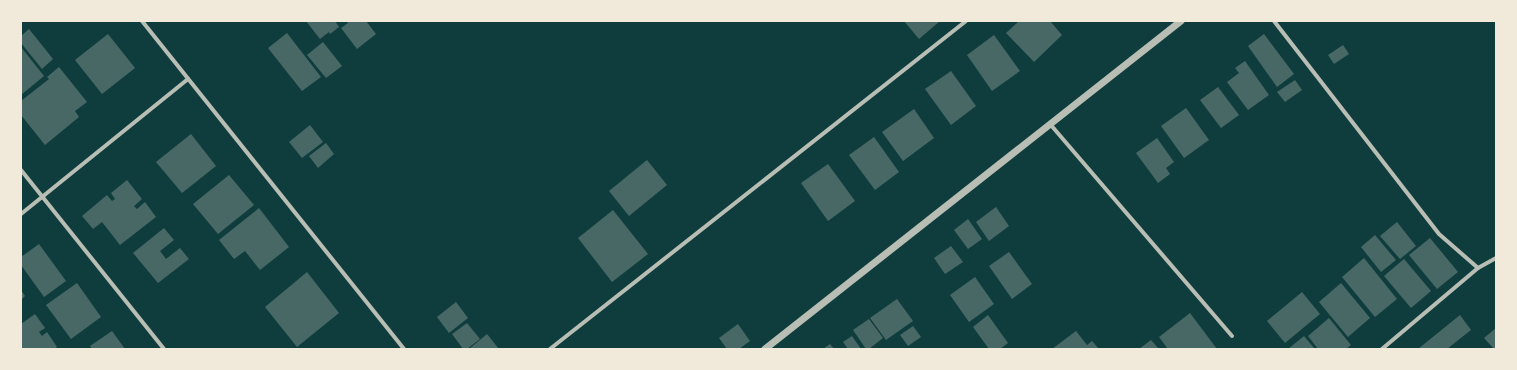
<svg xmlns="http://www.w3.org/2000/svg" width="1517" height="370" viewBox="0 0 1517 370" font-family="Raleway,sans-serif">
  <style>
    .building { fill: #486865 }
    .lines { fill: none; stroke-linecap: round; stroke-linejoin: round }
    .minor { stroke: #b8beb3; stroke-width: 4 }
    .tertiary { stroke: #b8beb3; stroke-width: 7 }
  </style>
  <rect width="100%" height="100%" fill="#0f3d3e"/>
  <g class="building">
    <polygon points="306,21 335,21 339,27 330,34 329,32 320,39"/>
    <polygon points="347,21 366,21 376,34 357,49 341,28 348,23"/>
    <polygon points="904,21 940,21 919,39"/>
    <polygon points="1019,21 1050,21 1062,35 1034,62 1006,33"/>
    <polygon points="29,29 53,59 42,69 21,43 21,36"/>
    <polygon points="287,33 321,77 302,91 268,48"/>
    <polygon points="108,34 135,68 102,94 75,60"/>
    <polygon points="1264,34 1294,74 1277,87 1248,46"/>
    <polygon points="994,35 1020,71 992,91 967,55"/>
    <polygon points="323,42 342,66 326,78 307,55"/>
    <polygon points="1343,45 1349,54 1334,64 1328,55"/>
    <polygon points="21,47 44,76 21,95"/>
    <polygon points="1245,61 1269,95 1248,110 1227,82 1239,73 1235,68"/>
    <polygon points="59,67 87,102 75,111 79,117 45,145 21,115 21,101 49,79 47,77"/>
    <polygon points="951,71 976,106 951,125 925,89"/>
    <polygon points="1295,80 1302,90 1285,102 1277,92"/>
    <polygon points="1218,87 1239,115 1221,128 1200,100"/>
    <polygon points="1186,108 1209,140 1184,158 1161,126"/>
    <polygon points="914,109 934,138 903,161 882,132"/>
    <polygon points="310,125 323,142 302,158 289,142"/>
    <polygon points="191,134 216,166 182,193 156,162"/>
    <polygon points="874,137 899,172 875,190 849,155"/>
    <polygon points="1157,138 1174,162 1166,168 1170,174 1158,183 1136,153"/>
    <polygon points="326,143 334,154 318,168 309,156"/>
    <polygon points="647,160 667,185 629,216 609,191"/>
    <polygon points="828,164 855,201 828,221 801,183"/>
    <polygon points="229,175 254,205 218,234 193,204"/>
    <polygon points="127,180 142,199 134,206 137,209 145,202 156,217 120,245 102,222 93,229 82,216 107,195 112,201 115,199 111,193"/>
    <polygon points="996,207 1009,226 989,241 976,222"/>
    <polygon points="259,208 289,247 260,270 245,251 234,259 219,240"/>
    <polygon points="613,210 648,254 612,282 578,238"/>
    <polygon points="968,219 982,239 968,249 954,230"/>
    <polygon points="1397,222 1416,246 1400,259 1380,236"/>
    <polygon points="164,228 174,240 160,251 166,259 180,248 189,259 158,283 133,253"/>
    <polygon points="1375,235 1396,260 1381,272 1361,247"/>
    <polygon points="1430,238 1458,272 1437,289 1409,255"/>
    <polygon points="39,244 66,281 44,297 21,265 21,257"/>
    <polygon points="951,246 963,262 945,274 934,258"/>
    <polygon points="1009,252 1032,284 1012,299 989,266"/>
    <polygon points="1364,258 1397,299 1375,317 1342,277"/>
    <polygon points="1404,259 1431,291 1411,308 1384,276"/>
    <polygon points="307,272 339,313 297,347 265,307"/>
    <polygon points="975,277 994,304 969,322 950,295"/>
    <polygon points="77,283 101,317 71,339 46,305"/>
    <polygon points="1341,283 1370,318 1348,337 1319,302"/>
    <polygon points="21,290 25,296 21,300"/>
    <polygon points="1302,292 1320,314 1285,343 1267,321"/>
    <polygon points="897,299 913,321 886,340 870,318"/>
    <polygon points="456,302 468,318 449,333 437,317"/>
    <polygon points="1190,313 1217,349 1168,349 1159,337"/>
    <polygon points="35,314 45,328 39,332 42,336 47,332 57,347 54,349 21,349 21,324"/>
    <polygon points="988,315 1008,343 1000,349 989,349 973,327"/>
    <polygon points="1460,315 1471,330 1447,349 1418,349"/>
    <polygon points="1329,318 1351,345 1346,349 1318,349 1308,336"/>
    <polygon points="869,319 883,338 869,349 866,349 853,330"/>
    <polygon points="467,323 480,339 467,349 463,349 452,334"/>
    <polygon points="738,324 750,341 739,349 727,349 719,338"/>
    <polygon points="913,326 921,337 908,346 900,335"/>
    <polygon points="1496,328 1496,349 1494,349 1484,338"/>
    <polygon points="112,331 125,349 92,349 90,346"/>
    <polygon points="1076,331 1087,345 1092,341 1099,349 1052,349"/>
    <polygon points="487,334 499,349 469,349"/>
    <polygon points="852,336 861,349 848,349 843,342"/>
    <polygon points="1304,336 1315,349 1288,349"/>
    <polygon points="1151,340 1159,349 1139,349"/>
    <polygon points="830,344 834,349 823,349"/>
  </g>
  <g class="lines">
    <g class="minor">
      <polyline points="142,21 404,349"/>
      <polyline points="1274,21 1439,234 1478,268 1496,258"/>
      <polyline points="1050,124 1232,336"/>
      <polyline points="21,170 164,349"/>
      <polyline points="21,214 188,79"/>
      <polyline points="550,349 966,21"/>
      <polyline points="1382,349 1478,268"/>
    </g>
    <polyline class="tertiary" points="765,349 1181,21"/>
  </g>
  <rect width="1517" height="370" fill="none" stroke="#f1e9da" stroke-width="44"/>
</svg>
